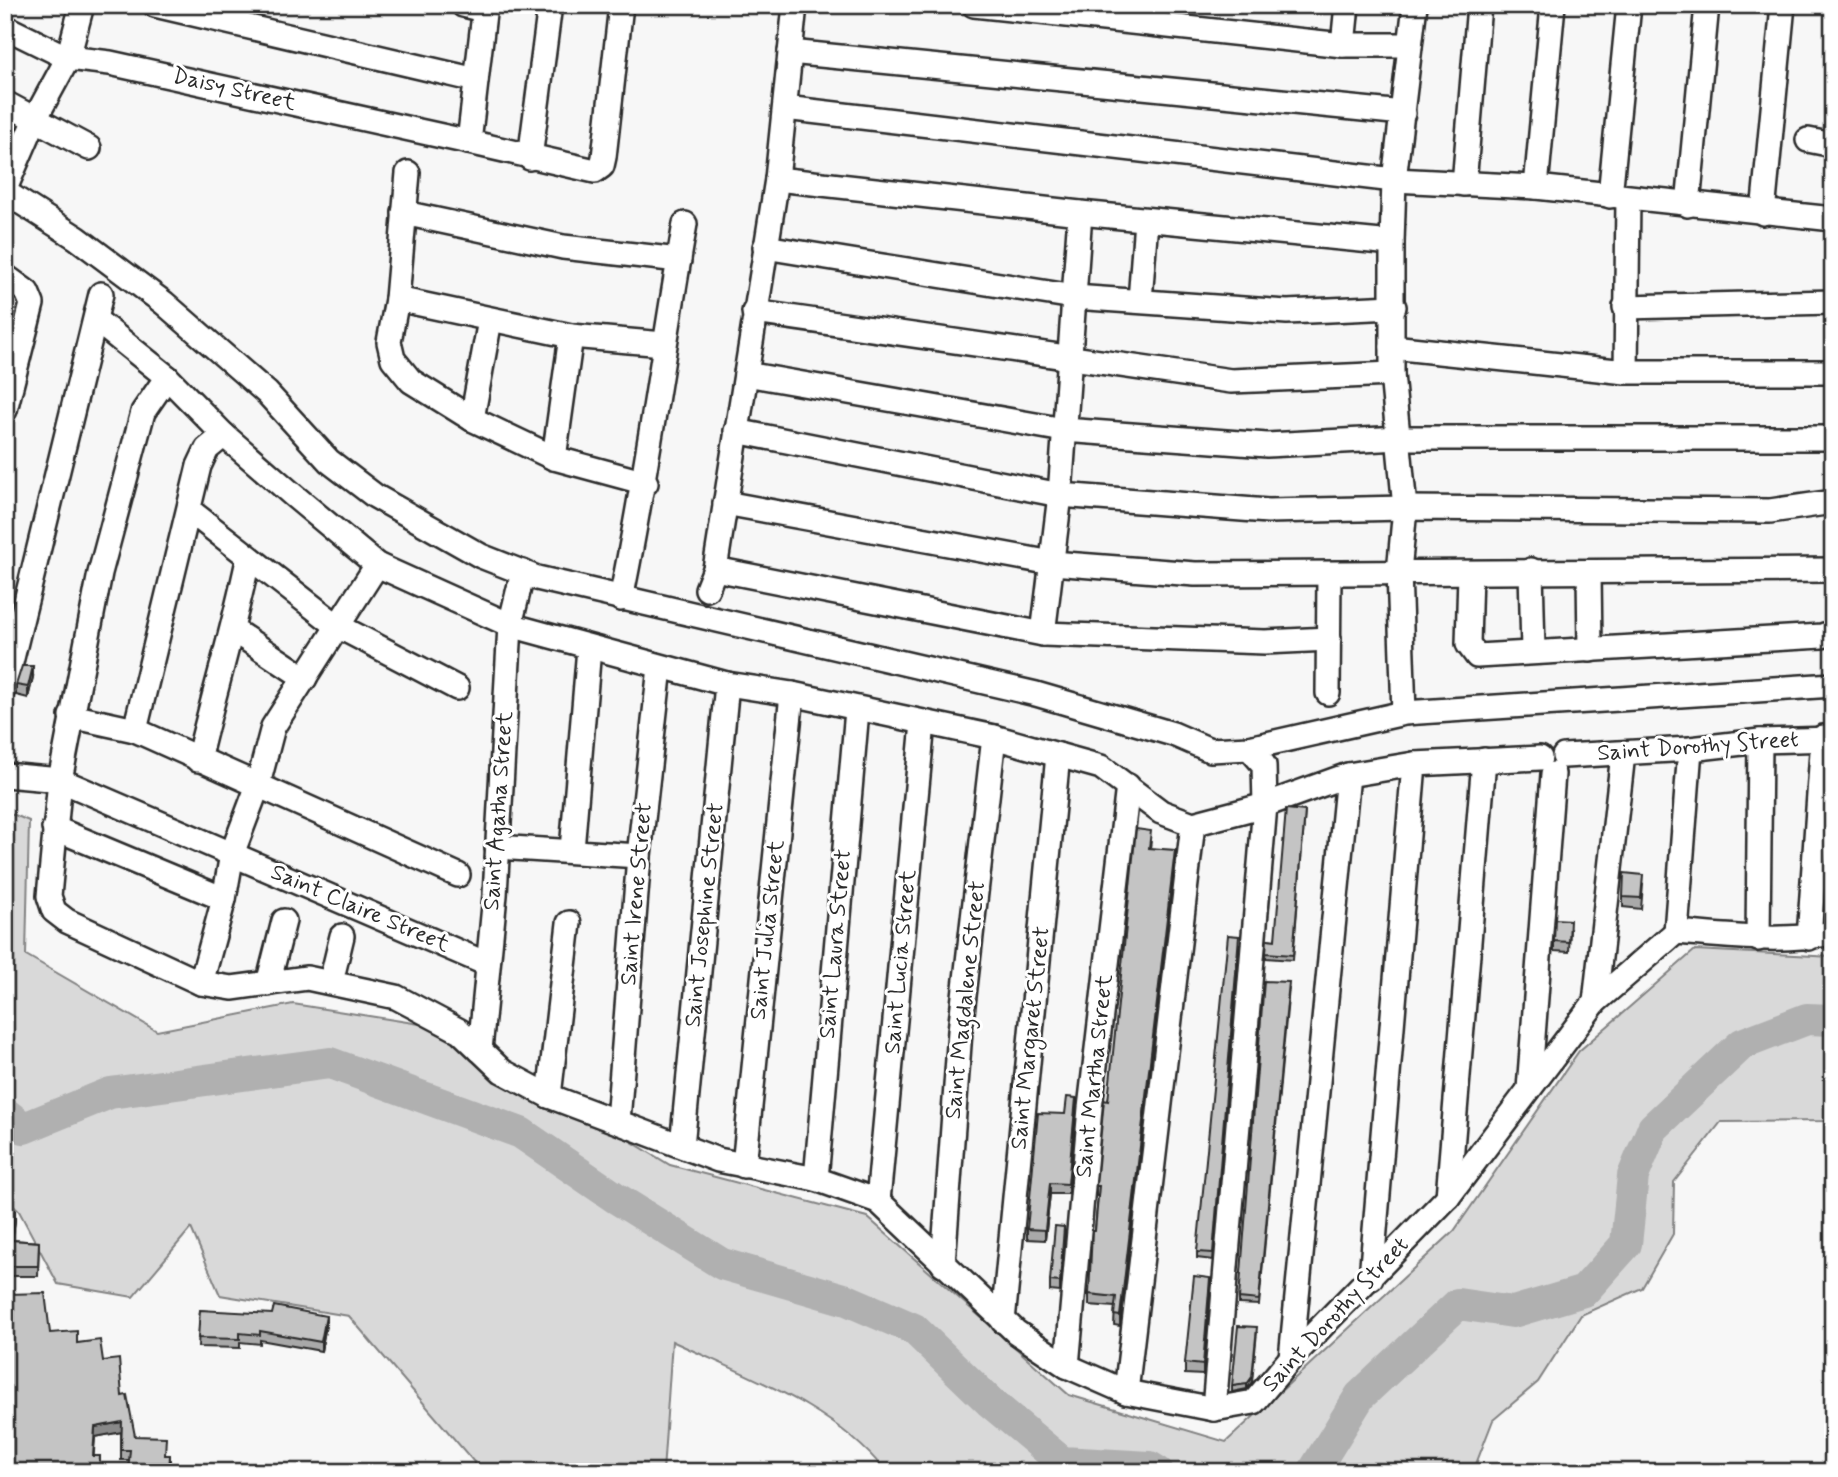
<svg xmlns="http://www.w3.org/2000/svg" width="1838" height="1477" viewBox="0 0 1838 1477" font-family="Mynerve,sans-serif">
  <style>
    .green { fill: #d9d9d9; stroke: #828282; stroke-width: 2 }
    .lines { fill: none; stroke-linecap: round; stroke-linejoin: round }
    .river { stroke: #b0b0b0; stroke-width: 32 }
    .minor-casing { stroke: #2b2b2b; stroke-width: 28 }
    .minor { stroke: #fff; stroke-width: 23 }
    .wall { fill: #a9a9a9; stroke: #2b2b2b; stroke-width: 2 }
    .shaded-wall { fill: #898989; stroke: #2b2b2b; stroke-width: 2 }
    .building { fill: #c4c4c4; stroke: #2b2b2b; stroke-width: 2 }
    .labels { text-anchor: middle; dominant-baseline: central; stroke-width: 6; stroke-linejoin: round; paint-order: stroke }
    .street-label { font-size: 23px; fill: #2b2b2b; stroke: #fff }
  </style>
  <rect width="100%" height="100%" fill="#f7f7f7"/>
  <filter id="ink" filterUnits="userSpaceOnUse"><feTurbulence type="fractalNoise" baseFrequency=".0143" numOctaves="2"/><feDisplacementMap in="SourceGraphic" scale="14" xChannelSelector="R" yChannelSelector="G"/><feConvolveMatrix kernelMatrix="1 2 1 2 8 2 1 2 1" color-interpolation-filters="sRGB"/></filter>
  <g filter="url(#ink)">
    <path class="green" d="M5 811 29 821 26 955 157 1031 293 1004 445 1028 670 1165 867 1217 1069 1395 1226 1442 1454 1231 1579 1051 1695 950 1833 957V1121L1721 1122 1674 1182 1673 1234 1642 1288 1581 1315 1538 1382 1493 1420 1476 1464 1485 1472H886C834 1406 746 1376 672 1341L663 1472H473L474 1462 349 1316 220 1295 191 1228 133 1297 58 1284 19 1211 5 1198Z"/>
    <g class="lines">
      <g class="river">
        <polyline points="5,1113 24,1128 110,1093 330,1063 521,1133 616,1198 722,1264 847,1300 914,1329 990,1402 1062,1462 1150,1467 1158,1472"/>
        <polyline points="1313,1472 1360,1396 1458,1304 1513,1312 1584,1291 1626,1244 1633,1176 1653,1128 1742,1044 1807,1019 1833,1020"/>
      </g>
      <defs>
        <g id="minor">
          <polyline points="155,5 476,80"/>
          <polyline points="463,5 484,10"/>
          <polyline points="485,5 469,142 595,171 602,166 604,157 621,5"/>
          <polyline points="974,5 1343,45 1410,45"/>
          <polyline points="5,27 68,58 110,63 469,142"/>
          <polyline points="1343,45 1347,5"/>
          <polyline points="790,52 1403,113"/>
          <polyline points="5,103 89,148"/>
          <polyline points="785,108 1394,180 1536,187 1833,219"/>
          <polyline points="1808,140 1833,145"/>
          <polyline points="530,158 550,5"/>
          <polyline points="408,173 397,299 389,342 393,359 411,381 472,419 554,458 646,483"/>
          <polyline points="777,179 1080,213 1392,243"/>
          <polyline points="1464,184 1479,5"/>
          <polyline points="1536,187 1553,5"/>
          <polyline points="5,189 36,117 68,58 82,5"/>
          <polyline points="5,192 77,238 164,303 267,393 329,461 375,496 481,556 537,578 1036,694 1173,734 1210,750 1249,748 1404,713 1833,685"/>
          <polyline points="1610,196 1629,5"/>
          <polyline points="1688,205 1707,5"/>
          <polyline points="404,213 563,247 679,260"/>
          <polyline points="1763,213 1783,5"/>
          <polyline points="765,247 1074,297 1287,312 1394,307"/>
          <polyline points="5,276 27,292 32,304 5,410"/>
          <polyline points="397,299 571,336 664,344"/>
          <polyline points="1140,301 1146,220"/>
          <polyline points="1625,307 1833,302"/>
          <polyline points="754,312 1231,381 1392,374"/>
          <polyline points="96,320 167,377 224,435 293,495 377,565 510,625 727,684 792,694 994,737 1058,755 1101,767 1161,812 1193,824 1265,805 1348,775 1414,764 1540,758"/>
          <polyline points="1392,347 1626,372 1833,372"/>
          <polyline points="1626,372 1628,198"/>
          <polyline points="746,374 1064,430 1267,445 1400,438 1833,438"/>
          <path d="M167 377 143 412 100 573 60 780 49 896 54 911 67 921 201 983 232 988 307 978 396 997 460 1031 502 1071 549 1096 718 1160 816 1179 878 1201 1016 1332 1067 1366 1126 1392 1214 1409 1254 1402 1291 1358 1448 1197 1595 1002 1676 932C1728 936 1781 943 1833 933"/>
          <polyline points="472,419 490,320"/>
          <polyline points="736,431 1060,495 1268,511 1405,508 1770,511 1833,502"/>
          <polyline points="554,458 571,336"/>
          <polyline points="725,503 1052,563 1195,574 1833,570"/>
          <polyline points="189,510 336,625 457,688"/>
          <polyline points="715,569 1043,634 1265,642 1329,639"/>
          <polyline points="1531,570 1533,651"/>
          <polyline points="1589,572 1590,650"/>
          <polyline points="1470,573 1468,644 1477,656 1822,636 1833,632"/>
          <polyline points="707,589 715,569 777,179 795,5"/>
          <path d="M621 599C647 474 663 349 685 224"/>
          <polyline points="233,630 305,678"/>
          <polyline points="1043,634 1060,495 1080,213"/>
          <polyline points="5,687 101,294"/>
          <polyline points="1328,693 1329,575"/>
          <polyline points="1404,713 1399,572 1405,508 1392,374 1392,243 1394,180 1415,5"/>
          <polyline points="71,716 135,730 458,875"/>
          <polyline points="135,730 199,466 207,449 224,435"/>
          <polyline points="1564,756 1690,749 1760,741 1833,739"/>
          <path d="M198 760C214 693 234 627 248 560"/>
          <polyline points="5,775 60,780 487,964"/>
          <polyline points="54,828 224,899"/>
          <polyline points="497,847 639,856"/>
          <polyline points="572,850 589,648"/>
          <polyline points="1676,932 1690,749"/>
          <polyline points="1809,938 1823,737"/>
          <polyline points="1758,939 1760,741"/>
          <polyline points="331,982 342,936"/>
          <polyline points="201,983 224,899 232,854 257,788 273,727 377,565"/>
          <polyline points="268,984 284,921"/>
          <polyline points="1595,1002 1623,754"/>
          <polyline points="480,1050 495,895 510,625 523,572"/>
          <polyline points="1529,1089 1553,774"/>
          <polyline points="549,1096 569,923"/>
          <polyline points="618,1121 639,856 660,667"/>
          <polyline points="682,1146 727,684"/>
          <polyline points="744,1166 792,694"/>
          <polyline points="816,1179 857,710"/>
          <polyline points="1448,1197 1484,760"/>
          <polyline points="878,1201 923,723"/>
          <polyline points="943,1264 960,1031 994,737"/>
          <polyline points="1371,1278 1414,764"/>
          <polyline points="1003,1321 1058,755"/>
          <polyline points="1291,1358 1348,775"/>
          <polyline points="1067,1366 1090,1108 1128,786"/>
          <polyline points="1126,1392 1193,824"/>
          <polyline points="1214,1409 1265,805 1264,765 1249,748"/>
        </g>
      </defs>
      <use href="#minor" class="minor-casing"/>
      <use href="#minor" class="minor"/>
    </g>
    <g class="wall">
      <polygon points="33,677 28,698 16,695 16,685"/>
      <polygon points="1305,811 1293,960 1266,958 1267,939 1275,940"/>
      <polygon points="1151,841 1150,848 1175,861 1120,1326 1114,1325 1115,1307 1089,1305 1089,1294 1098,1196 1096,1196 1096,1186 1108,1101"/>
      <polygon points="1643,885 1641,909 1623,907 1623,897"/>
      <polygon points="1570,930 1569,952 1554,951 1554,941"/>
      <polygon points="1239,943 1213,1260 1197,1258 1197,1252"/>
      <polygon points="1289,988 1259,1305 1239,1304 1239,1298"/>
      <polygon points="1076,1108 1068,1194 1050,1194 1045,1240 1027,1239 1027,1229 1065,1114"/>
      <polygon points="5,1209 15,1220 12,1240 39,1242 38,1276 10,1276 9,1294 50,1333 77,1343 103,1361 122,1396 135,1436 166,1455 170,1455 170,1472 128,1472 129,1460 121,1460 121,1432 95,1437 93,1456 100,1456 100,1472 5,1472"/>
      <polygon points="1064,1238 1060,1292 1050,1291 1050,1281"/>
      <polygon points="1210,1288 1203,1375 1185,1374 1185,1363"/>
      <polygon points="200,1310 326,1325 321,1351 260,1340 260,1344 240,1342 240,1348 198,1347"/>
      <polygon points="1252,1382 1247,1389 1232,1392 1232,1386"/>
    </g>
    <g class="shaded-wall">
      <polygon points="33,666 33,677 28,698 28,687"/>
      <polygon points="1175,850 1175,861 1120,1326 1120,1316"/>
      <polygon points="1076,1098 1076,1108 1068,1194 1068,1184"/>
      <polygon points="1050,1183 1050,1194 1045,1240 1045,1230"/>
      <polygon points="15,1210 15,1220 11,1250 11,1240"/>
      <polygon points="1064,1227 1064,1238 1060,1292 1060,1282"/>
      <polygon points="1210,1278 1210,1288 1203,1375 1203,1365"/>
      <polygon points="326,1316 326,1325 321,1351 321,1342"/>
      <polygon points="1257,1332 1252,1382 1247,1389 1247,1384"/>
      <polygon points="122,1422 122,1432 95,1437 93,1466 95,1427"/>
    </g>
    <g class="building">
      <polygon points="22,666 33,666 28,687 16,685"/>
      <polygon points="1286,809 1305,811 1293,955 1266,953 1267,939 1275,940"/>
      <polygon points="1136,829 1151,831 1149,848 1175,850 1120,1316 1114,1315 1116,1297 1089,1294 1092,1231 1095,1231 1099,1186 1096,1186 1104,1100 1108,1101"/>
      <polygon points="1624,873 1643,875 1641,898 1623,897"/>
      <polygon points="1555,919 1570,920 1569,942 1554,941"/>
      <polygon points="1228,935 1239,936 1213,1253 1197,1252"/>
      <polygon points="1264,981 1289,982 1259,1300 1239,1298"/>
      <polygon points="1067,1097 1076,1098 1068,1184 1050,1183 1045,1230 1027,1229 1038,1113 1065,1114"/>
      <polygon points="5,1209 15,1210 11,1240 39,1242 38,1266 10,1266 8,1294 45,1293 50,1333 77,1331 77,1343 100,1340 103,1361 119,1359 122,1396 127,1395 135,1436 166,1437 165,1455 170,1455 169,1472 128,1472 130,1450 121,1450 122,1422 95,1427 93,1456 100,1456 99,1472 5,1472"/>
      <polygon points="1055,1226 1064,1227 1060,1282 1050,1281"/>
      <polygon points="1194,1276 1210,1278 1203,1365 1185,1363"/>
      <polygon points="274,1306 326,1316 321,1342 260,1331 260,1335 240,1333 240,1339 198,1338 200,1310 272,1314"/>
      <polygon points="1238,1326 1257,1327 1252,1377 1247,1384 1232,1386"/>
    </g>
  </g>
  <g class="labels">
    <g class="street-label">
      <text transform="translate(234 90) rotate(13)">Daisy Street</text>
      <text transform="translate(1698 747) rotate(-4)">Saint Dorothy Street</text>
      <text transform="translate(499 811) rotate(-86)">Saint Agatha Street</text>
      <text transform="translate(637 894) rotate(-85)">Saint Irene Street</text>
      <text transform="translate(360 909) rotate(23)">Saint Claire Street</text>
      <text transform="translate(705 915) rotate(-84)">Saint Josephine Street</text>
      <text transform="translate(768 930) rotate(-84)">Saint Julia Street</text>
      <text transform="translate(836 944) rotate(-85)">Saint Laura Street</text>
      <text transform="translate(901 962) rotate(-85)">Saint Lucia Street</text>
      <text transform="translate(966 1000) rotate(-84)">Saint Magdalene Street</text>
      <text transform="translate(1031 1038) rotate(-84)">Saint Margaret Street</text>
      <text transform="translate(1095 1076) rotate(-84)">Saint Martha Street</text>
      <text transform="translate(1336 1315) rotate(-47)">Saint Dorothy Street</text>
    </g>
  </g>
  <rect width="1838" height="1477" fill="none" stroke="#fff" stroke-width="28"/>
  <rect x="14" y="14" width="1810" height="1449" fill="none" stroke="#2b2b2b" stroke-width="2.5" filter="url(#ink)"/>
</svg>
